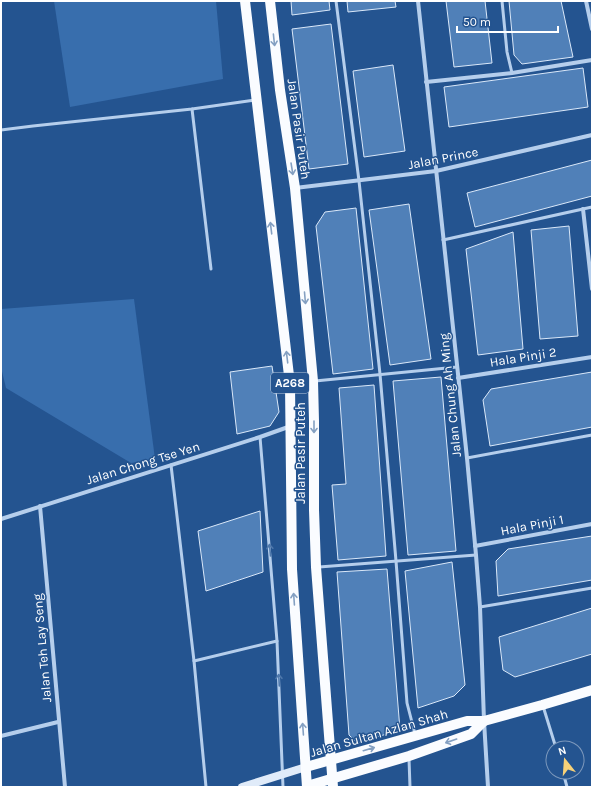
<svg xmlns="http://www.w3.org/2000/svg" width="593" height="788" viewBox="0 0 593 788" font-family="Karla,sans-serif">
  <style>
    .green { fill: #386ead }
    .building { fill: #5080b8; stroke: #dae8f9 }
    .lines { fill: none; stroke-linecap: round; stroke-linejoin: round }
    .lane { stroke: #b5ceec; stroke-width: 3 }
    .street { stroke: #b5ceec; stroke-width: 4 }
    .secondary { stroke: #e0ebf9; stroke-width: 8 }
    .primary { stroke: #fafcff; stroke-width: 10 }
    .oneway { stroke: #84a0c2 }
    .oneway2 { stroke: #5079ac }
    .labels { text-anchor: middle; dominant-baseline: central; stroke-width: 3; stroke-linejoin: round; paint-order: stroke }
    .shield { fill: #245490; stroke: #bdccde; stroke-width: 1 }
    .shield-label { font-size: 12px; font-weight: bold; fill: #fff }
    .street-label { font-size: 13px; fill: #fff; stroke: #245490 }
  </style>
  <rect width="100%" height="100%" fill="#245490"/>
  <g class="green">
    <polygon points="54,1 216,1 223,79 70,107"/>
    <polygon points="134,299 155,459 131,463 6,388 1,367 1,309"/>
  </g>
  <g class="building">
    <polygon points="291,1 329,1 330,10 292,15"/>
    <polygon points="347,1 395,1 396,7 348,12"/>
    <polygon points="446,1 485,1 492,63 454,67"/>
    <polygon points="509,1 561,1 573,57 522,64 514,55"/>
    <polygon points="331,24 348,164 309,169 292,29"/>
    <polygon points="393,65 405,151 364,157 353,71"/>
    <polygon points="583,68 588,107 449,127 444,87"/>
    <polygon points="592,160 592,196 475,227 467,193"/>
    <polygon points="409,204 431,359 390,365 369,210"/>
    <polygon points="356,208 373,369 333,374 316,226 325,212"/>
    <polygon points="569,226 578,336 540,339 531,230"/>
    <polygon points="513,232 523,349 478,355 466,249"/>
    <polygon points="272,366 279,412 270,426 237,434 230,372"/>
    <polygon points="592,372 592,427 490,446 483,400 491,389"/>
    <polygon points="441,377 456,551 408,555 393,381"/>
    <polygon points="374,385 386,556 338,560 332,485 346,484 339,388"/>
    <polygon points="260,511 263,572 206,591 198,531"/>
    <polygon points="592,536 592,580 498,596 496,561 508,549"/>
    <polygon points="452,562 465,685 454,696 418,708 405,571"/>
    <polygon points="387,569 400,730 357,743 349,735 337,572"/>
    <polygon points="592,608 592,654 515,677 503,670 499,637"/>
  </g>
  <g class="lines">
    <g class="lane">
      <polyline points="336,1 359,181 380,374 396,561 407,703 415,734"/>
      <polyline points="502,1 507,52 512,73"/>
      <polyline points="192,109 211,269"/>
      <polyline points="1,130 33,126 192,109 255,100"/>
      <polyline points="443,240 592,207"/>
      <polyline points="315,381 457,367"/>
      <polyline points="260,437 277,641 283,787"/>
      <polyline points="467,458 592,435"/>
      <polyline points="171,465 194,661 206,787"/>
      <polyline points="319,567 476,555"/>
      <polyline points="480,607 592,588"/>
      <polyline points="194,661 277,641"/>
      <polyline points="543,706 556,748"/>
      <polyline points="409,759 410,787"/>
      <polyline points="563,772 567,787"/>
    </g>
    <g class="street">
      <polyline points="418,1 467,458 476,555 480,607 484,721 488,787"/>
      <polyline points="586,1 592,29"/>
      <polyline points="426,82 512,73 592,60"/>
      <polyline points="295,188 436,171 592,135"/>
      <polyline points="583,209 592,289"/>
      <polyline points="458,378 592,357"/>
      <polyline points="40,506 65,787"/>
      <polyline points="1,519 260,437 291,426"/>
      <polyline points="475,546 592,524"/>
      <polyline points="1,736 58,722"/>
    </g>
    <polyline class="secondary" points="242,787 306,767"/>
    <g class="primary">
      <polyline points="245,1 290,384 292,569 307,787"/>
      <polyline points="270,1 280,90 295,188 313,381 314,421 314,510 316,567 333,787"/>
      <polyline points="306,767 467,721 484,721 542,705 592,690"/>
      <polyline points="307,786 409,756 471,734 484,721"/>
    </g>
  </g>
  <defs><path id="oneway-shaft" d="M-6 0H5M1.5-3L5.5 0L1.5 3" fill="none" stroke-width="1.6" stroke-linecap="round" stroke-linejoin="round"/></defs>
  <g class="oneway">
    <use href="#oneway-shaft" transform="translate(274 40) rotate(84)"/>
    <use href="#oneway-shaft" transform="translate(292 169) rotate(81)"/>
    <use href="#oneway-shaft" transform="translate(271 228) rotate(-97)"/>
    <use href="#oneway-shaft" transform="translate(305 298) rotate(85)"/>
    <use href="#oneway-shaft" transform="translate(287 357) rotate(-97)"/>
    <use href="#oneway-shaft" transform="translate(314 427) rotate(90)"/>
    <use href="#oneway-shaft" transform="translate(294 599) rotate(-94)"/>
    <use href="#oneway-shaft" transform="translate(303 729) rotate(-94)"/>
    <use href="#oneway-shaft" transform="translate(451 741) rotate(161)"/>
    <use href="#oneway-shaft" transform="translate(369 749) rotate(-16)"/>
  </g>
  <g class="oneway2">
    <use href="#oneway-shaft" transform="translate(270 550) rotate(-95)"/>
    <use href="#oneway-shaft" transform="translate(279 680) rotate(-93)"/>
  </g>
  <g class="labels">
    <rect class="shield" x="271" y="373" width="38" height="20" rx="3"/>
    <g class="shield-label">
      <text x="290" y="383">A268</text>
    </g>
    <g class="street-label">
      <text transform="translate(299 129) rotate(82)">Jalan Pasir Puteh</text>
      <text transform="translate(443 158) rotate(-11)">Jalan Prince</text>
      <text transform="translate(523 357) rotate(-9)">Hala Pinji 2</text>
      <text transform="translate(450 395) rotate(-96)">Jalan Chung Ah Ming</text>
      <text transform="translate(300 453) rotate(-90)">Jalan Pasir Puteh</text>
      <text transform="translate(143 463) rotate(-17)">Jalan Chong Tse Yen</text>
      <text transform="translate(532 525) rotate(-11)">Hala Pinji 1</text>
      <text transform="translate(42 648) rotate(-95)">Jalan Teh Lay Seng</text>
      <text transform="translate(379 733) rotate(-16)">Jalan Sultan Azlan Shah</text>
    </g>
  </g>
  <rect width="593" height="788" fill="none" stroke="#ffffff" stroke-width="4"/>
  <g transform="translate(565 760) rotate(343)"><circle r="19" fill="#245490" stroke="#7c98bc"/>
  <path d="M0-3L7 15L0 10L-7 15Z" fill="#f7d178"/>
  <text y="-6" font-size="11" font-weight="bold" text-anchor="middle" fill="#ffffff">N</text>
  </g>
  <path d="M457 26v6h101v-6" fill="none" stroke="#ffffff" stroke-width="2"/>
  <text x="463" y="26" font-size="12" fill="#ffffff" stroke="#245490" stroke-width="3" paint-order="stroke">50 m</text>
</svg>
